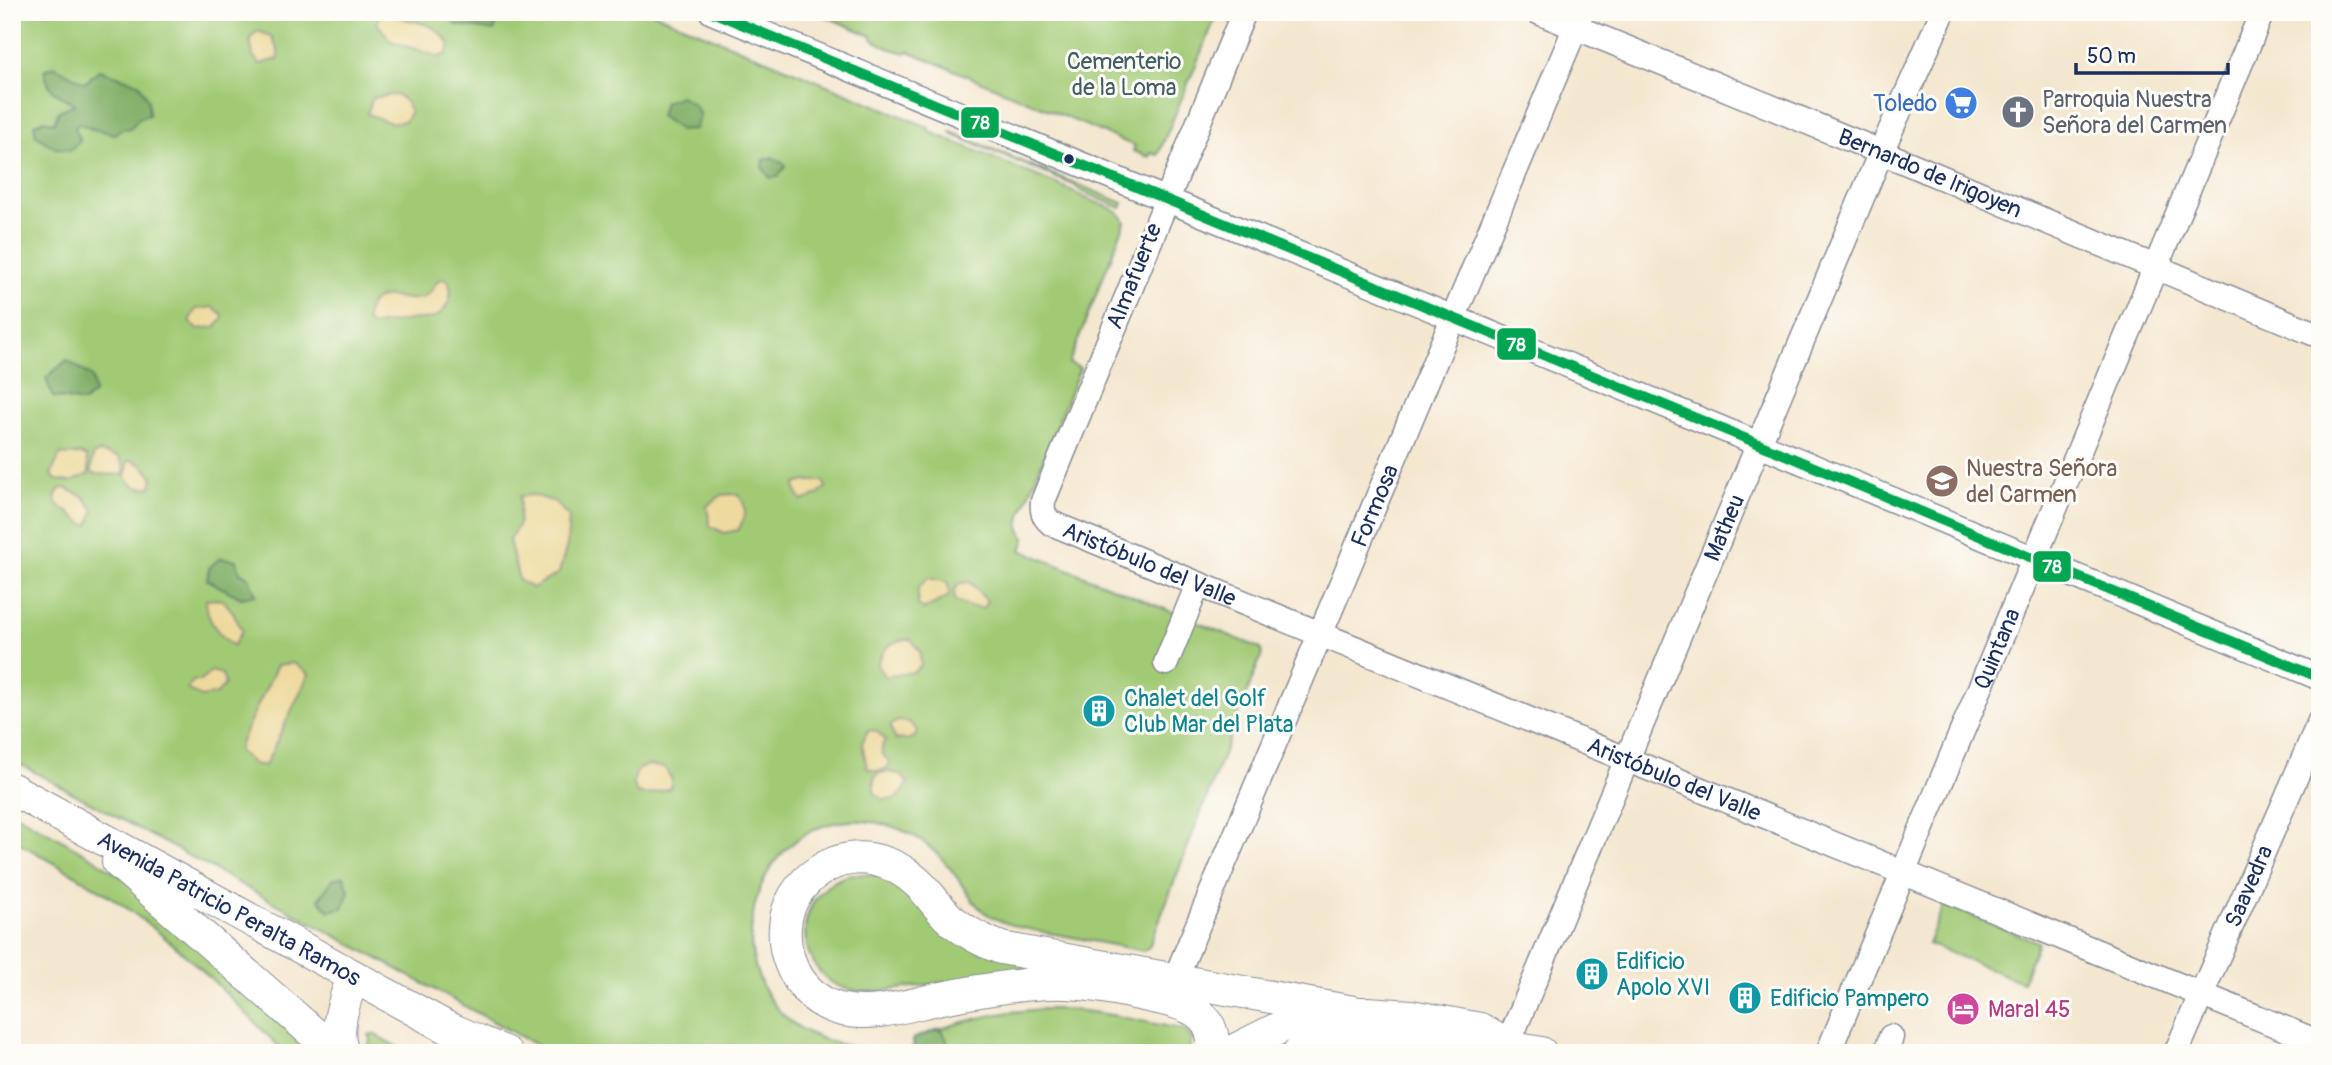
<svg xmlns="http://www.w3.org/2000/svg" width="2332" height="1065" viewBox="0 0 2332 1065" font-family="Pangolin,sans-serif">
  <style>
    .green { fill: #a1ca75; stroke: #5e7c6a; stroke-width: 2 }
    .forest { fill: #80ae66; stroke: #4e6e62; stroke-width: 2 }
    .sand { fill: #eeda9e; stroke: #84847e; stroke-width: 2 }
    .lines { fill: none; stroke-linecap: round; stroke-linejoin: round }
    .minor-casing { stroke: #888b96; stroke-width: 27 }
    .major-casing { stroke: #888b96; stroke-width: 34 }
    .minor { stroke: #fff; stroke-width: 24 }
    .major { stroke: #fff; stroke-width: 32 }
    .bus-1-casing { stroke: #fdfcf7; stroke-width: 16 }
    .bus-1 { stroke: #00a651; stroke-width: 10 }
    .bus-dot { fill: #1b2f5e; stroke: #fdfcf7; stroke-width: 2.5 }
    .labels { text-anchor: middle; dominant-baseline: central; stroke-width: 6; stroke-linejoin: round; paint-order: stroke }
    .park-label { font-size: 23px; fill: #435e65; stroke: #fdfcf7 }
    .worship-label { font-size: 23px; fill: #5b616d; stroke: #fdfcf7; text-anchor: start }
    .shop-label { font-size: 23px; fill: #366cbe; stroke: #fdfcf7; text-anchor: end }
    .street-label { font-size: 23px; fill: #1b2f5e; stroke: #fdfcf7 }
    .education-label { font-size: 23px; fill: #785e54; stroke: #fdfcf7; text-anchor: start }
    .culture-label { font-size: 23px; fill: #0d838f; stroke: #fdfcf7; text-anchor: start }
    .hotel-label { font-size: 23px; fill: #b23c85; stroke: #fdfcf7; text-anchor: start }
    .line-badge { stroke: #fdfcf7; stroke-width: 2.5 }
    .badge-label { font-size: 19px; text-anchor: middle; font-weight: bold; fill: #fff }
  </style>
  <rect width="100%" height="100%" fill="#fdfcf7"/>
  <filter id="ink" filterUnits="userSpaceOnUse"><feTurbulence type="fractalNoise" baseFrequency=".0143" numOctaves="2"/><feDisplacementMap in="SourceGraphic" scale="14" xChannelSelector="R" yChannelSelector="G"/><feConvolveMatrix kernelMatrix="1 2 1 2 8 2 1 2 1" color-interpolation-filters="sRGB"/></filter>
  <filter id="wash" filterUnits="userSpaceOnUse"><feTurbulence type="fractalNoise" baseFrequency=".00686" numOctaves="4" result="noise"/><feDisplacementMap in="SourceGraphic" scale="28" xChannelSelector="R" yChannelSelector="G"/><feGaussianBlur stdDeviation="1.57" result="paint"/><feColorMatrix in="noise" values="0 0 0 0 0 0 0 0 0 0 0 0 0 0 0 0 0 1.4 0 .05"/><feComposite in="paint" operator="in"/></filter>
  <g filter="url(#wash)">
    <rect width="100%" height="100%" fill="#f4e7cf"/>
    <g class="green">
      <path d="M12 12H651L928 127 930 132 1071 190C1086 203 1119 204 1125 222L1069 363 1080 368 1021 515 1019 527 1025 540 1021 550 1260 648 1262 654 1149 947 1143 951 1139 950C1111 945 1083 939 1055 934 1033 930 1008 927 989 915 975 907 967 892 958 879 934 844 905 824 862 821 745 815 708 987 813 1035 844 1049 874 1050 907 1050L910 1052 914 1047 913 1039C959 1021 1007 1009 1056 1009 1099 1010 1143 1022 1185 1030L1192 1039 1188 1053H551L12 760Z"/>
      <polygon points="815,12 1218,12 1158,155 1151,153 1149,157 1133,151 1135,146 908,51 906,53 888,48 872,39 872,36"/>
      <polygon points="951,132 1123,203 1121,208 1081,191 1074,185 953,135"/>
      <path d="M12 812 95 859 155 900 322 1053H285C240 1007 195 960 144 921 104 889 57 865 12 839Z"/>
      <path d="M851 874 882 875 1044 966C1000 974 956 982 911 987 890 990 867 995 847 989 818 981 801 950 806 922 811 896 828 882 851 874Z"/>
      <polygon points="1944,905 2038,942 2022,982 1928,944"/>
      <polygon points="372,1034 374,1034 408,1053 365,1053 371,1040 369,1035"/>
    </g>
    <g class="forest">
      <polygon points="449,12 468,12 473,17 483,12 497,22 494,31 456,25 448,15"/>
      <path d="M55 66 85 83 99 70 139 83 148 100 149 115 139 118 131 128 122 129 114 134 89 128 79 123 75 128 80 141 71 150 56 148 36 136 34 124 45 120 54 123 59 111 75 104C57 94 49 93 44 70Z"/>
      <polygon points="681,96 695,106 700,116 695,129 680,130 660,116 664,102"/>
      <polygon points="772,157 786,165 778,177 770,178 762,167 764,160"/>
      <polygon points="67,360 92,377 94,393 84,402 53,397 46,378"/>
      <polygon points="220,558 236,560 240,572 249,578 256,595 241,598 207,580 209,568"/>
      <polygon points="344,876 349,891 343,908 329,911 319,899 333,879"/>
      <path d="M939 1029C946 1035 949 1044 947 1053H907V1050L914 1047 913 1039Z"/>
    </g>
    <g class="sand">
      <path d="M381 12C390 12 395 15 403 18 428 26 431 21 450 44L447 54 439 57 391 41 377 23Z"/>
      <polygon points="257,31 271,36 278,50 278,59 260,64 253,56 250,39"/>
      <polygon points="391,95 399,96 407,103 410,113 405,121 391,123 367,114 373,98"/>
      <path d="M447 279C452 288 452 297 447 305 436 324 426 317 409 320 396 323 384 323 371 326L366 321C370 278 406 307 424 297 431 294 434 286 438 280Z"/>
      <polygon points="213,307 222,314 223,319 215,327 197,329 189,321 196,309"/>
      <polygon points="99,452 119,457 124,466 124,475 95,474 91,471 93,455"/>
      <polygon points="81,454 87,457 89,474 71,482 56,480 51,474 60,455"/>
      <path d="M132 460 142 465 153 477 151 487C139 489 133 487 126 478L128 461Z"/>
      <polygon points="806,481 823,481 826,487 818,495 802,501 796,492 795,484"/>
      <polygon points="66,488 84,497 94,510 89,525 84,524 57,504 55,498 59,489"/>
      <path d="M738 494C748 508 747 515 738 530L724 533 710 526 707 506 722 495Z"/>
      <polygon points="534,495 555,502 569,517 567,545 559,573 532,588 519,580 509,540 519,524 520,496"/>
      <path d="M928 578 947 582 950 595C941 602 933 603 924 610L918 605V588Z"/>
      <polygon points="970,582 987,601 983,608 970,607 955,601 954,590 961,583"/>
      <path d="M206 599 223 600 233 612 242 631 233 646C217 632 206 621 206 599Z"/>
      <path d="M911 639 920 652 921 666 913 672 885 677 877 665C883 647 892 640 911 639Z"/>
      <path d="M293 663 309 674 265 766 253 764 238 750C249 720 264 694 277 665Z"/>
      <polygon points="211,671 222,674 225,684 217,694 201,697 187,689 193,681 201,681"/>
      <polygon points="897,721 909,722 917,730 915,737 906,740 895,739 890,726"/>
      <path d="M868 730 876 731 885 739C880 750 880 754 890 762L886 769 876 771 867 768 862 743Z"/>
      <polygon points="648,765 665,768 672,780 670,788 648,795 637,793 633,782 638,769"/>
      <polygon points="890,772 901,775 908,783 904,791 895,799 882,799 874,792 874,778 879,773"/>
    </g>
  </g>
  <g filter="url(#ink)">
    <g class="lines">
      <defs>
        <g id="minor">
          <polyline points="712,12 1759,444 2320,678"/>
          <path id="s1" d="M1244 12 1043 501C1042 511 1043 516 1051 523L1198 584 2320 1043"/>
          <path id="s2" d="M1538 12 1881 152 2320 336"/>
          <polyline points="1166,663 1198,584"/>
          <path id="s3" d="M1168 996 1582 12"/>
          <path id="s4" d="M1507 1046 1881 152 1943 12"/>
          <path id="s5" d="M1828 1053 2262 12"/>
          <polyline points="1886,1053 1891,1037"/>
          <path id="s6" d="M2176 1053 2320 721"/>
        </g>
        <g id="major">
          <path id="s7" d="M12 789 446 1027 506 1053"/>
          <polyline points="118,862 336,1053"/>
          <path d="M343 1053C333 1027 345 1001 353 976"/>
          <path d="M1213 1053C1216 1016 1193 1006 1162 999 1124 991 1086 981 1047 983 1012 985 977 991 942 998 911 1004 876 1017 843 1010 806 1002 782 964 785 927 786 904 800 883 819 871 853 848 892 858 920 885 931 896 940 910 951 920 967 933 982 941 1001 948L1359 1013"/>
          <polyline points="1229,1053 1289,1023 1332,1016 1367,1013 1411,1016 1480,1029 1507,1046"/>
          <path d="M1299 1053C1377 1032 1462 1038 1541 1053"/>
        </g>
      </defs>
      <use href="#minor" class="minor-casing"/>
      <use href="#major" class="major-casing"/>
      <use href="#minor" class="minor"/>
      <use href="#major" class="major"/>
      <defs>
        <polyline id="bus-1" points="712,12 1759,444 2320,678"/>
      </defs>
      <use href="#bus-1" class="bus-1-casing"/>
      <use href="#bus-1" class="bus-1"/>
    </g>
  </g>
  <defs>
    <symbol id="supermarket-disc" viewBox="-11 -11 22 22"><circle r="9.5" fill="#3f7fe0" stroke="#fdfcf7"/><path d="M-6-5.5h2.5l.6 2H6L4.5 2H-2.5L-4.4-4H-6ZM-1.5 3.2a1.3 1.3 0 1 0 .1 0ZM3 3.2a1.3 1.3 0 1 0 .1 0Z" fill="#fff"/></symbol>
    <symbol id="church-disc" viewBox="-11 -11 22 22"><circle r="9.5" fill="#6b7280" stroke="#fdfcf7"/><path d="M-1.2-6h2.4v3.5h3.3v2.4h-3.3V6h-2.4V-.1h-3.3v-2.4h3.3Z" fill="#fff"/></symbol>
    <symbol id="school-disc" viewBox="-11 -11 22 22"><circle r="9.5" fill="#8d6e63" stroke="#fdfcf7"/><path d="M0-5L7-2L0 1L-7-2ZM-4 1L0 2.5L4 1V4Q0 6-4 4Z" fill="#fff"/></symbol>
    <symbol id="building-disc" viewBox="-11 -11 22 22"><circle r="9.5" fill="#0f9aa8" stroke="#fdfcf7"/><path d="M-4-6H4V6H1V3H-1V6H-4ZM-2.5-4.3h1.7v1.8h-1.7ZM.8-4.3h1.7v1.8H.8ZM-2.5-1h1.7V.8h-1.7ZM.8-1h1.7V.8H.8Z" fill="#fff"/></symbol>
    <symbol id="hotel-disc" viewBox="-11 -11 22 22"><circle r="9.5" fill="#d1479c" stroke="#fdfcf7"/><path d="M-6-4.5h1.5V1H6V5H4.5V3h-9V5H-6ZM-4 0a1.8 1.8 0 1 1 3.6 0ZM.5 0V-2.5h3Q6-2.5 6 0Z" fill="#fff"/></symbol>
  </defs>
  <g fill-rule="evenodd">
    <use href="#supermarket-disc" x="1942" y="84" width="38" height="38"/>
    <use href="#church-disc" x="1999" y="93" width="38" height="38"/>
    <use href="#school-disc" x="1923" y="462" width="38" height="38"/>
    <use href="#building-disc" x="1080" y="692" width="38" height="38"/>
    <use href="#building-disc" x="1573" y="955" width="38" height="38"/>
    <use href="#building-disc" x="1726" y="979" width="38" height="38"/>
    <use href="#hotel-disc" x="1944" y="990" width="38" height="38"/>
  </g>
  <circle class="bus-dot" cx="1069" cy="159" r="6"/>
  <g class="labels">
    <g class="park-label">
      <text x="1124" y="61">Cementerio<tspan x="1124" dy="26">de la Loma</tspan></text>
    </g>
    <g class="worship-label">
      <text x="2042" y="99">Parroquia Nuestra<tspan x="2042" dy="26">Señora del Carmen</tspan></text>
    </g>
    <g class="shop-label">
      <text x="1937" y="103">Toledo</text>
    </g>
    <g class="street-label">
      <text stroke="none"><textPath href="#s2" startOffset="424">Bernardo de Irigoyen</textPath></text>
      <text transform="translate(1134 276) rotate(-68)">Almafuerte</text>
      <text stroke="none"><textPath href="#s3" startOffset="532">Formosa</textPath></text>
      <text stroke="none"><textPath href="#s4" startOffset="562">Matheu</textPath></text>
      <text stroke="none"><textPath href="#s1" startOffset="660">Aristóbulo del Valle</textPath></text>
      <text stroke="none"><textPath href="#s5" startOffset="438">Quintana</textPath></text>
      <text stroke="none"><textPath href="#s1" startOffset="1227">Aristóbulo del Valle</textPath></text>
      <text stroke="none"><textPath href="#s6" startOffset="182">Saavedra</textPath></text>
      <text stroke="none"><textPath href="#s7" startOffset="248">Avenida Patricio Peralta Ramos</textPath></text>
    </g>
    <g class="education-label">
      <text x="1966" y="468">Nuestra Señora<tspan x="1966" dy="26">del Carmen</tspan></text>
    </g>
    <g class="culture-label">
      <text x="1124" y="698">Chalet del Golf<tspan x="1124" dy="26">Club Mar del Plata</tspan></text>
      <text x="1616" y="961">Edificio<tspan x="1616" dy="26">Apolo XVI</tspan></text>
      <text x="1770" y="998">Edificio Pampero</text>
    </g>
    <g class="hotel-label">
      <text x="1988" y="1009">Maral 45</text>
    </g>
  </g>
  <g class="line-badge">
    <rect x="960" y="106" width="40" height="33" rx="7" fill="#00a651"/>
    <rect x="1496" y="327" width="41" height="34" rx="7" fill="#00a651"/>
    <rect x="2032" y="550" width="40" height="33" rx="7" fill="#00a651"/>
  </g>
  <g class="badge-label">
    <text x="980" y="129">78</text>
    <text x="1516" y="351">78</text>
    <text x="2052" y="573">78</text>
  </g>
  <rect width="2332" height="1065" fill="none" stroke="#fdfcf7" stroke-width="42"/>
  <path d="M2076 63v10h152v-10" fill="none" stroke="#1b2f5e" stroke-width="3.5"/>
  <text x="2087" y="63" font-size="21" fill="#1b2f5e" stroke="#fdfcf7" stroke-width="5" paint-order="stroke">50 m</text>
</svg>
